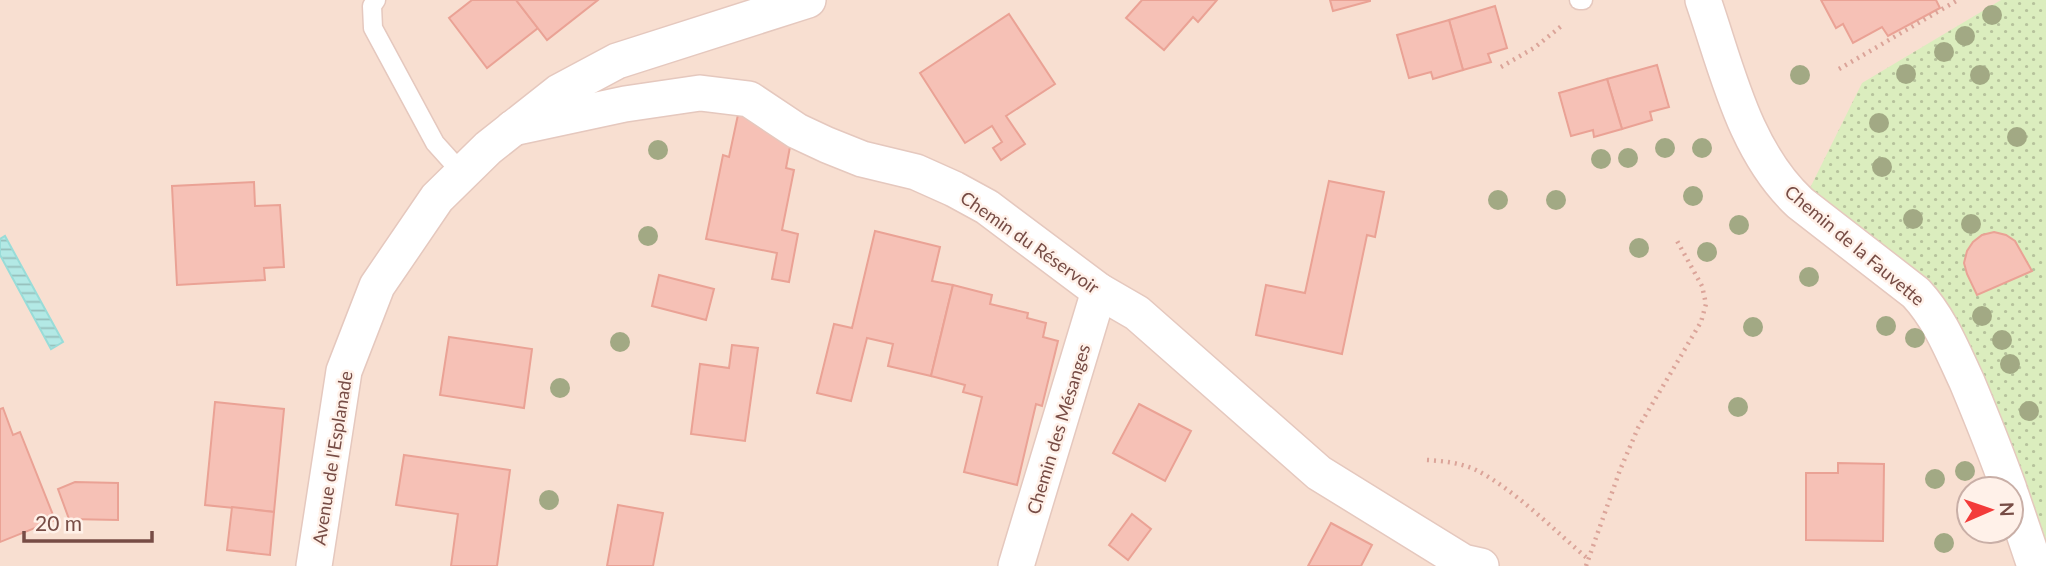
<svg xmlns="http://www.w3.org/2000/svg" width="2046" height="566" viewBox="0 0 2046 566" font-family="Lato,sans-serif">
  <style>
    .residential { fill: #f8dfd1; fill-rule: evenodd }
    .grass { fill: url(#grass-dots) }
    .water { fill: url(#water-rules); stroke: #99dcd8; stroke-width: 2 }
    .building { fill: #f6c1b6; stroke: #eaa295; stroke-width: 2 }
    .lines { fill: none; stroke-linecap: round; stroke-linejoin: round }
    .service-casing { stroke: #e5c8be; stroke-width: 21 }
    .minor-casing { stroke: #e5c8be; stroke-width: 38 }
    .path { stroke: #dba499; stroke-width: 4.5; stroke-dasharray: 2 5; stroke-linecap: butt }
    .service { stroke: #fff; stroke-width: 18 }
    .minor { stroke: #fff; stroke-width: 35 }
    .tree { fill: #a2a984 }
    .labels { text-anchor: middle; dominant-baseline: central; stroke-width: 5; stroke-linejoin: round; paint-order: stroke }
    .street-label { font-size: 18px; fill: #774c45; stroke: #fff1e9 }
  </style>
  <defs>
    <pattern id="grass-dots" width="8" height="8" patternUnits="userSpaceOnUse" patternTransform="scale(1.75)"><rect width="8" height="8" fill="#dbedbe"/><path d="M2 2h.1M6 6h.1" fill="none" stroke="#b6c29c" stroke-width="1.8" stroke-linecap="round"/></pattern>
    <pattern id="water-rules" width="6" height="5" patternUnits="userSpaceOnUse" patternTransform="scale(1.75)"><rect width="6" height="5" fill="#b3e9e5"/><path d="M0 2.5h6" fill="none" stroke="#96bfbb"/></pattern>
  </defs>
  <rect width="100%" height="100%" fill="#feece1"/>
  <path class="residential" d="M0 0H2046V566H0ZM1969 489H2011V531H1969Z"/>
  <polygon class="grass" points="2001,0 2046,0 2046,541 1982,375 1859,234 1810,188 1862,83"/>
  <polygon class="water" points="5,236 63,342 51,349 0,255 0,239"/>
  <g class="building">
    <polygon points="472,0 516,0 538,28 487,68 449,18"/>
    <polygon points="516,0 598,0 547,40"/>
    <polygon points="1142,0 1217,0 1198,22 1193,17 1164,50 1126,18"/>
    <polygon points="1330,0 1370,0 1370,1 1333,11"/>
    <polygon points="1821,0 1936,0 1940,8 1888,36 1882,27 1853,43 1843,24 1836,28"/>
    <polygon points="1495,6 1507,48 1488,54 1491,62 1463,70 1449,20"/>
    <polygon points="1009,14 1055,84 1006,116 1025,144 1001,160 993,148 1002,142 992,126 965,143 920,73"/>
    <polygon points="1449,20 1463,70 1433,79 1431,72 1409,78 1397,35"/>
    <polygon points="1657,65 1669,107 1650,112 1652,120 1622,129 1607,79"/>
    <polygon points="1607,79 1622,129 1594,137 1593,130 1571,136 1559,93"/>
    <polygon points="739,110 790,147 786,168 794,170 782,230 798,234 789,282 772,279 777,253 706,239 723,155 729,157"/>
    <polygon points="1329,181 1384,192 1375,237 1367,235 1342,354 1256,335 1266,285 1305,293"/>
    <polygon points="254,182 255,206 280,205 284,267 264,268 265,280 177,285 172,186"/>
    <polygon points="875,231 940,247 932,281 953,285 931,376 888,366 893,344 867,338 851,401 817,393 834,324 852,328"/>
    <polygon points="1994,232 2006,235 2015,241 2032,271 1977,295 1967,274 1964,263 1967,251 1973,242 1982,235"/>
    <polygon points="659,275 714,289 706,320 652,306"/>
    <polygon points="953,285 992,295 990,304 1028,313 1027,318 1046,323 1043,337 1058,341 1042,406 1036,404 1017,485 964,472 982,397 963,392 965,385 931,376"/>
    <polygon points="449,337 532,349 524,408 440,395"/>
    <polygon points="732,345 758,348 745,441 691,434 700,364 729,368"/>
    <polygon points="215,402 284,409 274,512 205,505"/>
    <polygon points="1139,404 1191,431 1165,481 1113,453"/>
    <polygon points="3,408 13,435 20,432 55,520 0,542 0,409"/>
    <polygon points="404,455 510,470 497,566 451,566 458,514 396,505"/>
    <polygon points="1838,463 1884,464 1883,541 1806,540 1806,473 1838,473"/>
    <polygon points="75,482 118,483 118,520 69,519 58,489"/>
    <polygon points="618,505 663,513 653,566 607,566"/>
    <polygon points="232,507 274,512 270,555 227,550"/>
    <polygon points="1132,514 1151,529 1128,560 1109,545"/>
    <polygon points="1331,523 1372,545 1361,566 1308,566"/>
  </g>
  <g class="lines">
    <defs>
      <g id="service">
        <polyline points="376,0 372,6 373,28 435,143 462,173"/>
        <polyline points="1579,0 1583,0"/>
      </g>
      <g id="minor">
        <path d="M1703 0C1727 69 1744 151 1800 203L1916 293C1940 319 1952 350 1967 382 1982 418 1996 453 2009 489"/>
        <polyline points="513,128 625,104 700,93 749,99 797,131 827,145 862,159 916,172 954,189 987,207 1099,291 1137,313 1319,473 1463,562 1481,566"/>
        <polyline points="2011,495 2035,566"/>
        <polyline points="314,566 344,371 377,286 437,198 488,148 559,92 617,61 808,0"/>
        <polyline points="1016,566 1099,291"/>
      </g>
    </defs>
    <use href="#service" class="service-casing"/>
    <use href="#minor" class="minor-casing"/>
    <g class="path">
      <polyline points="1501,67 1534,48 1564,24"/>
      <polyline points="1839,69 1958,0"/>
      <path d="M1427 460C1444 461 1461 463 1476 470 1514 489 1555 531 1588 559"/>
      <polyline points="1586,566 1620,470 1638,428 1701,322 1706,304 1702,286 1676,239"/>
    </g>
    <use href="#service" class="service"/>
    <use href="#minor" class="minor"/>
  </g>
  <g class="tree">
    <circle cx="1992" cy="15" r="10"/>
    <circle cx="1965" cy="36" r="10"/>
    <circle cx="1944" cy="52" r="10"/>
    <circle cx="1906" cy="74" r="10"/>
    <circle cx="1800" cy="75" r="10"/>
    <circle cx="1980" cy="75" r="10"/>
    <circle cx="1879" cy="123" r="10"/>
    <circle cx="2017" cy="137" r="10"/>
    <circle cx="1665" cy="148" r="10"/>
    <circle cx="1702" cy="148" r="10"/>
    <circle cx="658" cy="150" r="10"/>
    <circle cx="1628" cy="158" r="10"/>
    <circle cx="1601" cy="159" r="10"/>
    <circle cx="1882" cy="167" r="10"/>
    <circle cx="1693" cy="196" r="10"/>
    <circle cx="1498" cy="200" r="10"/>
    <circle cx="1556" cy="200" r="10"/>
    <circle cx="1913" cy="219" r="10"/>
    <circle cx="1971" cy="224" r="10"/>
    <circle cx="1739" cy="225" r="10"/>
    <circle cx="648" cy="236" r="10"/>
    <circle cx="1639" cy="248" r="10"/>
    <circle cx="1707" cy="252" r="10"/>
    <circle cx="1809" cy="277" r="10"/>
    <circle cx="1982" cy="316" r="10"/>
    <circle cx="1886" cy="326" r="10"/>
    <circle cx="1753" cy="327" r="10"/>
    <circle cx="1915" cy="338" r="10"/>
    <circle cx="2002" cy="340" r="10"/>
    <circle cx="620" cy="342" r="10"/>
    <circle cx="2010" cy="364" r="10"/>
    <circle cx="560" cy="388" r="10"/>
    <circle cx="1738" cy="407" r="10"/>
    <circle cx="2029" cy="411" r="10"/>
    <circle cx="1965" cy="471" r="10"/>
    <circle cx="1935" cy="479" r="10"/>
    <circle cx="549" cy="500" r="10"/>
    <circle cx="1944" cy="543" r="10"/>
  </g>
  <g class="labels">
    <g class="street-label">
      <text transform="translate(1030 242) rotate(35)">Chemin du Réservoir</text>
      <text transform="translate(1855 245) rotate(40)">Chemin de la Fauvette</text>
      <text transform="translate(1058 429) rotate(-73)">Chemin des Mésanges</text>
      <text transform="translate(332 458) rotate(-81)">Avenue de l'Esplanade</text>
    </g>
  </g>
  <g transform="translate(1990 510) rotate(88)"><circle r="33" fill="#fff1e9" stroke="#c9afa7" stroke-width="2"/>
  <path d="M0-5L12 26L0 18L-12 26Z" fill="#f33b3a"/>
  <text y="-10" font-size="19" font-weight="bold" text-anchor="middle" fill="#774c45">N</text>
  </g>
  <path d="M24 531v10h128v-10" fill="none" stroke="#774c45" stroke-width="3.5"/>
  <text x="35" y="531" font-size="21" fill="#774c45" stroke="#fff1e9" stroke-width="5" paint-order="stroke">20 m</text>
</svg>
